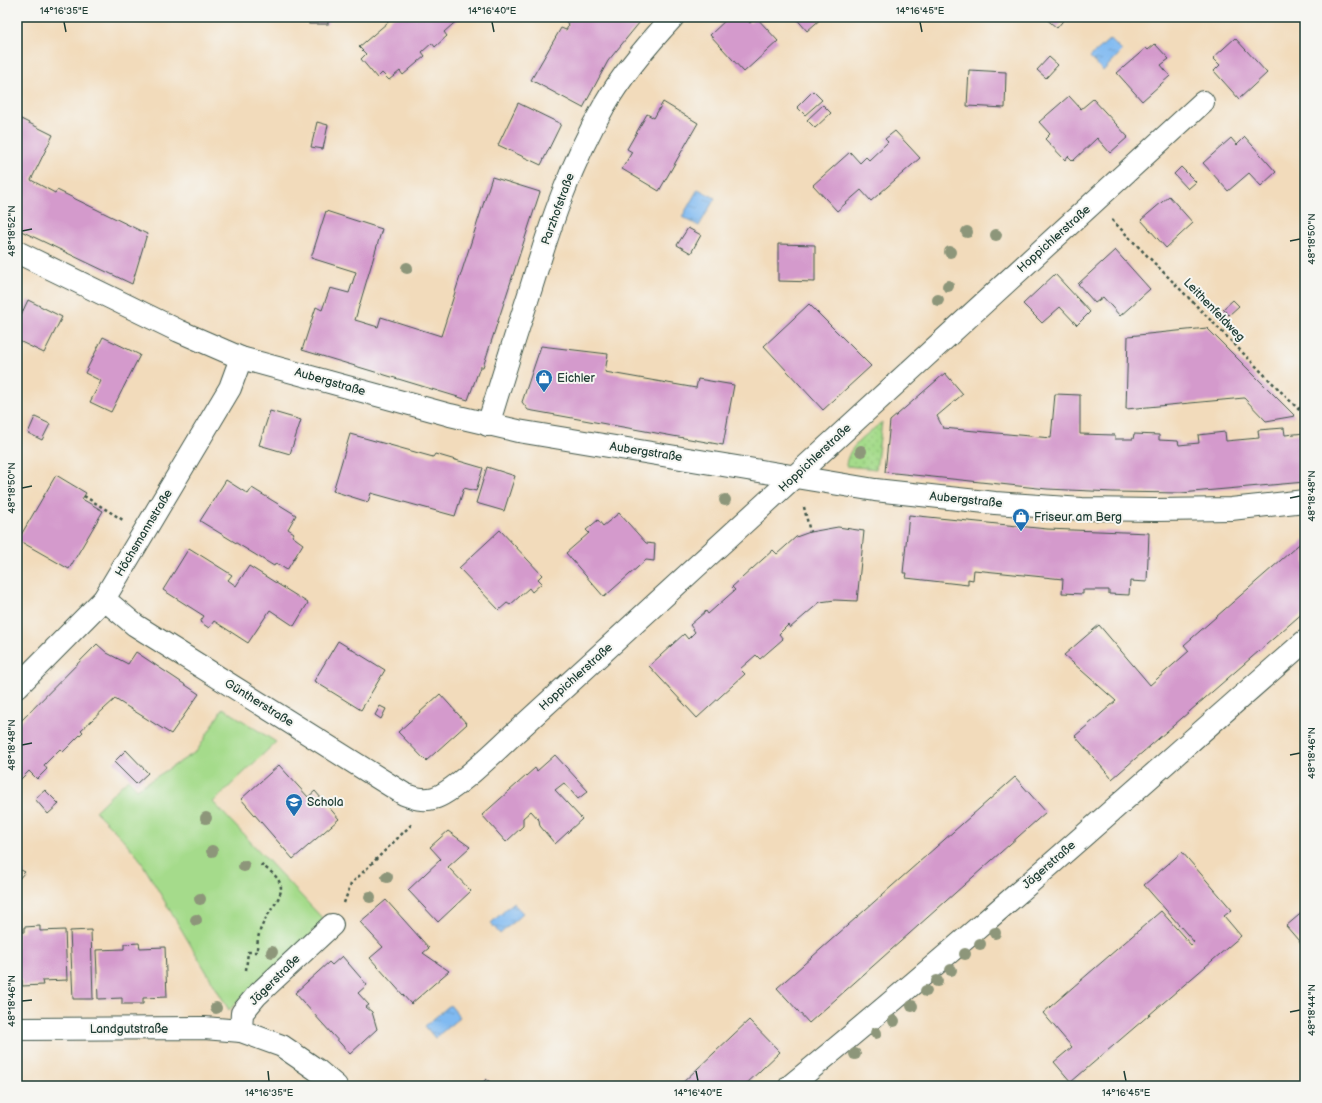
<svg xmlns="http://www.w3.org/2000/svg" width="1322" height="1103" viewBox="0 0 1322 1103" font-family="'Balsamiq Sans',sans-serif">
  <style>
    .grass { fill: url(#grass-dots); stroke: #628c60 }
    .green { fill: #a5db8b; stroke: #628c60 }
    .water { fill: url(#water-ripples); stroke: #507c92 }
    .building { fill: #d49acc }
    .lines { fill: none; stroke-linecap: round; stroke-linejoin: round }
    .minor-casing { stroke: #3f5548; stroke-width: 24 }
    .path { stroke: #3f5548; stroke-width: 2.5; stroke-dasharray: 3 3; stroke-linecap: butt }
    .minor { stroke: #fff; stroke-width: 22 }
    .tree { fill: #8d967a }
    .ticks { fill: none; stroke: #1f3d34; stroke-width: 1.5 }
    .labels { text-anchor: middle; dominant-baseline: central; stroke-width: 4; stroke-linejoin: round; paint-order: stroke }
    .street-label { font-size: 12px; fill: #1f3d34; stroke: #f6f6f2 }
    .poi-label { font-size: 12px; fill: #1f3d34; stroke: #f6f6f2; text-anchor: start }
    .neatline { fill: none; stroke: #1f3d34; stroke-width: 1.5 }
    .ticks-label { font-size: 10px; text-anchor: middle; fill: #1f3d34 }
  </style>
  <defs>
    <pattern id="grass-dots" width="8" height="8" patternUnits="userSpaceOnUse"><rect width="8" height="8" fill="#a5db8b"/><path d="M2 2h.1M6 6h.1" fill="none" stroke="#8ebd79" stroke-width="1.8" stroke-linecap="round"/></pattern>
    <pattern id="water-ripples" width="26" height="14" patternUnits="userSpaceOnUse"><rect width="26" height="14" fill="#80baf1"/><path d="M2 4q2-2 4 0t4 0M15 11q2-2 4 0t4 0" fill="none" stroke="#6898c4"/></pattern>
  </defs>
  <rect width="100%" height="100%" fill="#f6f6f2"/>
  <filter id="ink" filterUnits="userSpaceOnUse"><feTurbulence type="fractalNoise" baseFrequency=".025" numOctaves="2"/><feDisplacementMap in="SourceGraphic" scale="8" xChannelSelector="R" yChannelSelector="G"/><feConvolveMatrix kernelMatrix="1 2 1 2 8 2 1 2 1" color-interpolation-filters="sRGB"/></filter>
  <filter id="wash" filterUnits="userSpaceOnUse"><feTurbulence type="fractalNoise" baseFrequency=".012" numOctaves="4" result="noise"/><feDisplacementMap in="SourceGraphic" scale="16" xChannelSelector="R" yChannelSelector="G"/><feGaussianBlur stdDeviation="0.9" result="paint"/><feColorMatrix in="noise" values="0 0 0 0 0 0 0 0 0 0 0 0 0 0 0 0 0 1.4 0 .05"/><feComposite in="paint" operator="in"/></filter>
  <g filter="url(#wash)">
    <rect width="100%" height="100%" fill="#f2dbbb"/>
    <path class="grass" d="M882 422 876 469 846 466C847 446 868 434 882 422Z"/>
    <polygon class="green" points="223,708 276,742 213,802 325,921 229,1010 139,858 122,838 95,811 128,779 137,789 197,751"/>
    <g class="water">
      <polygon points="1110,39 1122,51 1103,71 1090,57"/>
      <polygon points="698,189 715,198 699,226 682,217"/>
      <polygon points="513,903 523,913 500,934 491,923"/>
      <polygon points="450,1005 460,1017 435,1038 425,1026"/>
    </g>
    <g id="blocks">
      <g class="building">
        <polygon points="137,17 157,17 157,18 137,20"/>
        <rect x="309" y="17" width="19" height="7"/>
        <polygon points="394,17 461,17 444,32 447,36 435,47 432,43 422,52 425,56 403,75 400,71 389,80 382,73 377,78 361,59 366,54 359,47"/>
        <polygon points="562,17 644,17 608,61 583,108 531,80 561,28 566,30 569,25"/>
        <polygon points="729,17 744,17 750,23 756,17 778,41 744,72 710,35"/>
        <polygon points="795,17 823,17 807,31"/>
        <polygon points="1044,17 1066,17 1057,28"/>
        <polygon points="1235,38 1267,73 1239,99 1214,71 1220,65 1213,58"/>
        <polygon points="1155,44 1169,59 1161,65 1170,76 1142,101 1117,73 1146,48 1148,50"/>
        <polygon points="1049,57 1058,65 1046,78 1037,70"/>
        <polygon points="969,70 1006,72 1005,108 967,106"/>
        <polygon points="813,91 822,100 805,115 797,107"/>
        <polygon points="1069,96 1081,109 1093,99 1128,137 1110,153 1097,138 1073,161 1068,156 1065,160 1045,139 1050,134 1039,122"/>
        <polygon points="663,102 698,123 659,191 622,169 632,152 627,149 647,114 654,118"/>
        <polygon points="518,103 561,124 541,165 498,145"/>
        <polygon points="823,105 831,113 815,128 807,120"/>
        <polygon points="17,117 53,135 31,180 55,193 57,190 147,234 132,284 17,229"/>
        <polygon points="317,122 328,125 323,149 311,147"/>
        <polygon points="895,131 920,158 871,201 861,190 837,211 813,185 850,152 860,163 866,157 869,160 888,142 885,139"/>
        <polygon points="1245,137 1276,172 1261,186 1249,173 1228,191 1203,163 1231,138 1237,145"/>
        <polygon points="1181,167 1196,182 1188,189 1174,174"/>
        <polygon points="492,177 540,192 483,367 480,367 468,400 302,350 316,307 322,310 330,288 349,293 356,272 311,258 326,211 382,229 355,320 378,327 381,317 441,336"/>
        <polygon points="1169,196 1193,223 1166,248 1141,220"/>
        <polygon points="688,228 701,235 691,253 677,245"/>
        <polygon points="778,244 815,245 815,282 778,281"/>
        <polygon points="1115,250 1150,289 1120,316 1103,297 1095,303 1078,284"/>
        <polygon points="1055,274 1090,312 1077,325 1060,307 1042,323 1023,304"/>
        <polygon points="28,300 62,317 44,353 17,340 17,315 20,317"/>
        <polygon points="1233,300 1239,306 1229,315 1223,309"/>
        <polygon points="809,304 871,366 823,410 764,346"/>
        <polygon points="1207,328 1295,416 1266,421 1244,398 1126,409 1128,336"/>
        <polygon points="103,337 140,355 111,412 90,402 101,381 85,373"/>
        <polygon points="541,346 608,354 605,372 696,388 698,379 734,385 723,445 528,410 522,402"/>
        <polygon points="945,373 963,394 937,416 943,428 1051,438 1055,394 1080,395 1080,434 1115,435 1115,439 1133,439 1134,434 1159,435 1159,440 1178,441 1179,445 1199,443 1198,435 1225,432 1226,441 1259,438 1258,430 1284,428 1285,435 1305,433 1305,482 1181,493 1113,492 1047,489 885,472 890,421"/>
        <polygon points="270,411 301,420 290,454 259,445"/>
        <polygon points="35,417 50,424 42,440 28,433"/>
        <polygon points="350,434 433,457 435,454 483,468 476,491 464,488 455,516 371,493 368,502 333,491"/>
        <polygon points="487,467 515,476 504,511 476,503"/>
        <polygon points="56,475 86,493 82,499 103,511 69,569 18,540"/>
        <polygon points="226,480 248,494 252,488 296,515 288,529 294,533 292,536 303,544 287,570 276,563 274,566 200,521"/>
        <polygon points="619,513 646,543 655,544 654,561 646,560 604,597 566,553 589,533 586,530 598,520 603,526"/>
        <polygon points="909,515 1047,529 1149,533 1147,582 1130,581 1129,595 1109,594 1109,590 1083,590 1083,594 1062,593 1063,579 974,570 973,580 968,579 968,585 906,578 907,573 903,573"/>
        <polygon points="838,527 864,531 857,601 835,600 820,602 790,628 788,625 779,634 783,639 760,659 756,655 740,669 745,674 697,718 649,666 684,634 688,639 695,632 690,625 706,611 708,614 735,590 732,587 773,550 777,554 796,537 810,532"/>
        <polygon points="500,530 542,575 538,579 542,583 532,592 529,588 510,605 507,603 499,610 459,568"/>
        <polygon points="1305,539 1305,611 1112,779 1075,736 1116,701 1064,655 1099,625 1150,685 1189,651 1184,645"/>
        <polygon points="189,548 232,575 228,580 236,586 249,566 308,603 294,626 270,610 248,643 214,621 209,628 200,622 204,616 163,590"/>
        <polygon points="338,641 385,670 361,710 314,681"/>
        <polygon points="97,644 107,653 128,664 136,652 199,694 171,734 115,699 81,730 83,732 63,752 60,749 44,765 47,769 37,779 29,771 17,783 17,725"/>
        <polygon points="440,694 467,724 426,761 398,732"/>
        <polygon points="380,706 386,709 381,719 375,715"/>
        <polygon points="126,750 148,773 136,784 114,762"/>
        <polygon points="555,755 588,791 578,799 564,783 555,790 582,819 555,844 540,826 539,820 531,811 523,818 523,826 506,842 482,815 535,768 537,771"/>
        <polygon points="279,765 308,797 315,791 339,819 293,859 241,799"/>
        <polygon points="1015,777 1046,812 809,1023 777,988"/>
        <polygon points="45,790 59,804 48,814 35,799"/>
        <polygon points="448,831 470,847 448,867 471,891 438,922 408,890 441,859 430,847"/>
        <polygon points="1182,852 1232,910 1224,916 1241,936 1071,1082 1054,1062 1072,1047 1043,1013 1161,911 1191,945 1194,942 1144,885"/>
        <polygon points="17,868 25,872 17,881"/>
        <polygon points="386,900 429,948 423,953 449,971 411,1004 370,958 383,947 360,922"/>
        <polygon points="1305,910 1305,948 1286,926"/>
        <polygon points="40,926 40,931 65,930 67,980 42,981 43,985 22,986 22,980 17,981 17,932 24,932 24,927"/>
        <polygon points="91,930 93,999 73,999 70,931"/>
        <polygon points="139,943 140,948 165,947 167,997 143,998 143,1004 122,1004 122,998 98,999 96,950 124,949 124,944"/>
        <polygon points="342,956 367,985 358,993 369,1005 366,1007 372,1012 377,1029 350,1054 295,993 329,962 332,965"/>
        <polygon points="749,1020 780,1052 744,1086 679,1086"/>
        <polygon points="486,1079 495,1086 480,1086"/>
      </g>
    </g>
  </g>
  <g filter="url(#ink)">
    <use href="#blocks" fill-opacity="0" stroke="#3f5548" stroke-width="1"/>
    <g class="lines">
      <defs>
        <g id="minor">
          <polyline points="17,252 179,331 241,358 450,415 518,431 875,490 995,503 1082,509 1156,510 1231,509 1305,501"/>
          <path d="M488 425C502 379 516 334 531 288 550 225 571 163 604 106 623 73 647 45 673 17"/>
          <path d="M104 599 135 625 404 794C414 798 423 801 434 798 454 793 499 747 516 732L1203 102"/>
          <polyline points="17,687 104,599 230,388 241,358"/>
          <polyline points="332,925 256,996 242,1013 241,1031 282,1046 317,1070 336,1086"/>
          <polyline points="17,1029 204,1028 241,1031"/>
          <path d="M790 1086C966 943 1134 790 1305 641"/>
        </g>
      </defs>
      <use href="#minor" class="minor-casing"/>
      <g class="path">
        <polyline points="1112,220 1305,416"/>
        <polyline points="1298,409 1305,405"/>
        <polyline points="84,496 123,520"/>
        <polyline points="804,507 810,532"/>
        <polyline points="344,903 351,884 413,823"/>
        <path d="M246 970 248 952H257C257 944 258 935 261 928 274 898 300 888 258 863"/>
      </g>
      <use href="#minor" class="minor"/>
    </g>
    <g class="tree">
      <circle cx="967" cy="232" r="6"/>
      <circle cx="996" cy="235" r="6"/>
      <circle cx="950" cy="252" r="6"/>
      <circle cx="407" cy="268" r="6"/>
      <circle cx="948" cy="286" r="6"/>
      <circle cx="938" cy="300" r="6"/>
      <circle cx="861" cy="451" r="6"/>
      <circle cx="725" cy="500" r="6"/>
      <circle cx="206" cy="818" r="6"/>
      <circle cx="212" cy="851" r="6"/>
      <circle cx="244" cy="866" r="6"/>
      <circle cx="387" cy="877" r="6"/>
      <circle cx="370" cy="897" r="6"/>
      <circle cx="200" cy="899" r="6"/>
      <circle cx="196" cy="920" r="6"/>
      <circle cx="995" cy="933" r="6"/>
      <circle cx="980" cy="944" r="6"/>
      <circle cx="272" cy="952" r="6"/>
      <circle cx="965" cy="954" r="6"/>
      <circle cx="951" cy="970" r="6"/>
      <circle cx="937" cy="981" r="6"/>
      <circle cx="926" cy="991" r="6"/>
      <circle cx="912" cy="1006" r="6"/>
      <circle cx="216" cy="1008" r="6"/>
      <circle cx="894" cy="1021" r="6"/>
      <circle cx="876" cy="1033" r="6"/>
      <circle cx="855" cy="1054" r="6"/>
    </g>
  </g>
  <path class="ticks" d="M64 22 66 32M492 22 494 32M920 22 922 32M22 231 32 229M1290 241 1300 239M22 488 32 486M1290 498 1300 496M22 745 32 743M1290 755 1300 753M22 1001 32 1000M1290 1012 1300 1010M268 1071 269 1081M696 1071 698 1081M1124 1071 1126 1081"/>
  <defs>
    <symbol id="shop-pin" viewBox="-11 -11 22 30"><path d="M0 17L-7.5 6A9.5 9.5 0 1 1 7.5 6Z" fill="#1f6fb2" stroke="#f6f6f2"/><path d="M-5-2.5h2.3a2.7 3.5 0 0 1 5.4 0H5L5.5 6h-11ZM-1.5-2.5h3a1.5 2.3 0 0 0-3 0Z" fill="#fff"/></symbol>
    <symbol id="school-pin" viewBox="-11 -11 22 30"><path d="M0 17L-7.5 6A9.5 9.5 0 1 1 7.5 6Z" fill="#1f6fb2" stroke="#f6f6f2"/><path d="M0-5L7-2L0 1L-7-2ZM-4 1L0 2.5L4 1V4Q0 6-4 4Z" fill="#fff"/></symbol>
  </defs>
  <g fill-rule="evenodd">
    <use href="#shop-pin" x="534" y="368" width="20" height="27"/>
    <use href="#shop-pin" x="1011" y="507" width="20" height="27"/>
    <use href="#school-pin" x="284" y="792" width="20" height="27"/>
  </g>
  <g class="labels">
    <g class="street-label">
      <text transform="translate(558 209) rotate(-70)">Parzhofstraße</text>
      <text transform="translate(1054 239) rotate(-42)">Hoppichlerstraße</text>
      <text transform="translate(1214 310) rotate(46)">Leithenfeldweg</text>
      <text transform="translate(330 382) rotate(16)">Aubergstraße</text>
      <text transform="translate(646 452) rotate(9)">Aubergstraße</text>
      <text transform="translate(815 458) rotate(-43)">Hoppichlerstraße</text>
      <text transform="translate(966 500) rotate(6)">Aubergstraße</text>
      <text transform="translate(144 533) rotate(-59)">Höchsmannstraße</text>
      <text transform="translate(576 677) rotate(-42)">Hoppichlerstraße</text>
      <text transform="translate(259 703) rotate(32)">Güntherstraße</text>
      <text transform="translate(1049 865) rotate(-41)">Jägerstraße</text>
      <text transform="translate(275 980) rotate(-45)">Jägerstraße</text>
      <text x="129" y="1029">Landgutstraße</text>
    </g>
    <g class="poi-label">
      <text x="557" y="378">Eichler</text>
      <text x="1034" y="517">Friseur am Berg</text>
      <text x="307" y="802">Schola</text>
    </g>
  </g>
  <rect width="1322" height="1103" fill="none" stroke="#f6f6f2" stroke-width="44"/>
  <rect x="22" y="22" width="1278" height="1059" class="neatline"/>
  <g class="ticks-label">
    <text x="64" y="14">14°16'35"E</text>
    <text x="492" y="14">14°16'40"E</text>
    <text x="920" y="14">14°16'45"E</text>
    <text transform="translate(11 231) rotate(-90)" y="4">48°18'52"N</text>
    <text transform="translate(1311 239) rotate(-90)" y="4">48°18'50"N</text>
    <text transform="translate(11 488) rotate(-90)" y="4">48°18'50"N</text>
    <text transform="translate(1311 496) rotate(-90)" y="4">48°18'48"N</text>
    <text transform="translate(11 745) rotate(-90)" y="4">48°18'48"N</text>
    <text transform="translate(1311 753) rotate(-90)" y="4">48°18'46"N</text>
    <text transform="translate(11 1001) rotate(-90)" y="4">48°18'46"N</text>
    <text transform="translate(1311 1010) rotate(-90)" y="4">48°18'44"N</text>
    <text x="269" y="1096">14°16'35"E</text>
    <text x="698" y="1096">14°16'40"E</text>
    <text x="1126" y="1096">14°16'45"E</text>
  </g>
</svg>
